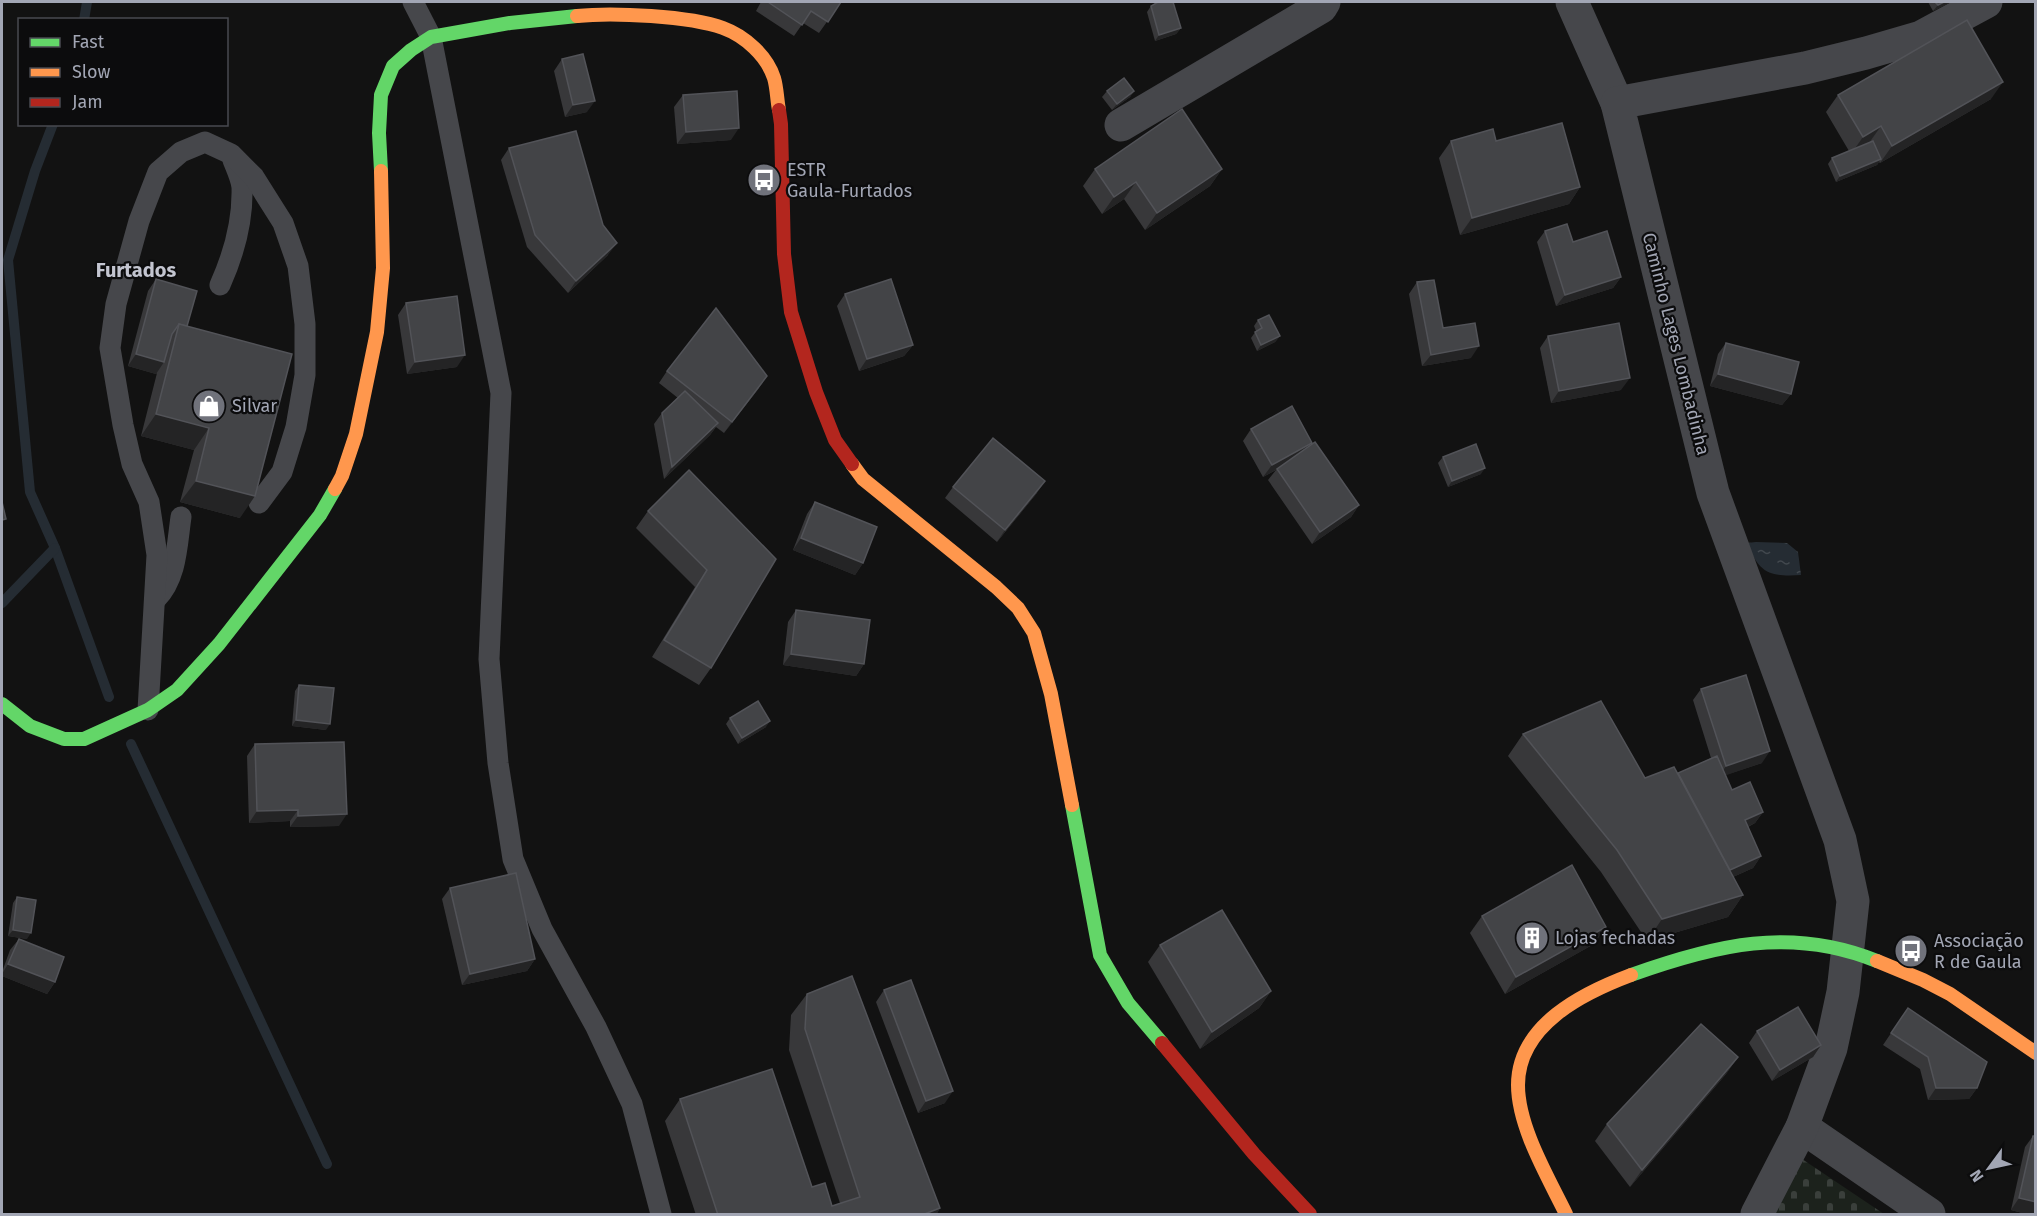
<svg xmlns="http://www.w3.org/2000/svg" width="2037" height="1216" viewBox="0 0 2037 1216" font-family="'Fira Sans',sans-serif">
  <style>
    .cemetery { fill: url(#cemetery-stones) }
    .water { fill: url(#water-ripples) }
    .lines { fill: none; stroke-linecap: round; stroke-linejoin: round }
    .stream { stroke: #252c33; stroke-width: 10 }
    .lane { stroke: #46474b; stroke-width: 21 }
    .street { stroke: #46474b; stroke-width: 33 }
    .fast { stroke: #63d668; stroke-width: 14 }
    .slow { stroke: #ff974d; stroke-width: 14 }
    .jam { stroke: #b3261e; stroke-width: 14 }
    .wall { fill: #38383a }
    .shaded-wall { fill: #242425 }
    .building { fill: #434447; stroke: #525358; stroke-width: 1.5 }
    .labels { text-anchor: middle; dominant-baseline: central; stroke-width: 4.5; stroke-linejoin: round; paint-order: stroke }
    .poi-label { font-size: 18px; fill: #a2a6b4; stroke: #0c0c0d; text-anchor: start }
    .street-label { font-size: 18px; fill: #a2a6b4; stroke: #0c0c0d }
    .neighbourhood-label { font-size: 20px; font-weight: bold; fill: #c3c5d0; stroke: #0c0c0d }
  </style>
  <defs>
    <pattern id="cemetery-stones" width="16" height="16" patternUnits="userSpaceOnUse" patternTransform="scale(1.5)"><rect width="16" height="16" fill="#1c221c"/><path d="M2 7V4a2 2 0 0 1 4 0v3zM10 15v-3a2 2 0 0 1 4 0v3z" fill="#3a3f3b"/></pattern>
    <pattern id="water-ripples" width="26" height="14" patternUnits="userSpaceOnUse" patternTransform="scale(1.5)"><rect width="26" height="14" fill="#252c33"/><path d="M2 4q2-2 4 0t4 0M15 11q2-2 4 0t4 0" fill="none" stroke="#42484e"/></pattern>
  </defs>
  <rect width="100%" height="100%" fill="#121212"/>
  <polygon class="cemetery" points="1802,1159 1884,1214 1774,1214"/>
  <path class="water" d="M1756 542 1787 543 1798 552 1801 575C1769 577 1759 573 1747 543Z"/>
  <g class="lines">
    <g class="stream">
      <polyline points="84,20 87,2"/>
      <polyline points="53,124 35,171 8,260 30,492 55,548 109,697"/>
      <polyline points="2,603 55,548"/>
      <polyline points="131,744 327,1164"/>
    </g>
    <g class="lane">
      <polyline points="413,2 431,37 501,393 489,659 498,763 513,859 542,929 596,1027 632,1104 661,1214"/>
      <path d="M220 285C233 256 243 220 242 187 241 178 236 168 233 160"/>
      <path d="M156 599C177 578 177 544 181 517"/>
      <polyline points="148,710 157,555 149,502 132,464 123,425 110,348 116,304 139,221 158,172 181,152 205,142 231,154 254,177 283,223 298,266 305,324 305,375 296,427 282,472 259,503"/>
    </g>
    <g class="street">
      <polyline points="1572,2 1617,103"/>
      <polyline points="1121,125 1321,7 1324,2"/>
      <polyline points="1802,1127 1929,1214"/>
      <polyline points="1757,1214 1802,1127 1831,1048 1843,992 1853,901 1840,840 1713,493 1617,103 1805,68 1866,53 1921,37 1986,2"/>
    </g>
    <g class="fast">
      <polyline points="381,171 379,133 381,95 393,66 411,50 431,37 510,23 577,16"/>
      <polyline points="2,704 30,726 64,739 84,739 148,710 177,690 219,644 320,515 335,489"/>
      <polyline points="1072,805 1100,955 1128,1003 1162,1043"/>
      <path d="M1631 975C1715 945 1791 926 1877 961"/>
    </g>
    <g class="slow">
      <path d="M577 16C613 12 690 16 723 28 745 36 767 56 774 78 777 88 777 100 779 110"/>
      <polyline points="852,464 863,479 996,587 1018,608 1034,633 1051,694 1072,805"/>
      <polyline points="335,489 342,476 356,434 377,332 383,268 381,171"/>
      <polyline points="1877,961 1923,980 1950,994 2036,1053"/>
      <path d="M1566 1214C1548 1177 1518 1127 1518 1085 1518 1025 1583 993 1631 975"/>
    </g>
    <g class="jam">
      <polyline points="779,110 781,124 784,254 791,312 816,392 835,440 852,464"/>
      <polyline points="1162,1043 1254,1154 1310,1214"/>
    </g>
  </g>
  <g class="wall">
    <polygon points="761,2 841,2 819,33 803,23 794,36 756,11"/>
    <polygon points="1928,2 1951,2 1933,11"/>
    <polygon points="1151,6 1181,28 1176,34 1155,41 1147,12"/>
    <polygon points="562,59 587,112 565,117 554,71"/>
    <polygon points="1107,91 1134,91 1130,97 1112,110 1102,97"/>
    <polygon points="683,95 731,140 677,144 674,107"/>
    <polygon points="1838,95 1991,99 1880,163 1879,162 1877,165 1836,182 1828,164 1832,158 1849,151 1826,112"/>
    <polygon points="1451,141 1496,141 1580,187 1569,204 1460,235 1439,158"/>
    <polygon points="509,148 608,255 568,293 527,247 501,160"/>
    <polygon points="1095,169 1222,169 1210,186 1145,230 1124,199 1102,214 1083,186"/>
    <polygon points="1545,231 1573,242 1621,277 1613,288 1556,306 1537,242"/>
    <polygon points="156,279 187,326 240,518 180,502 194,450 141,436 157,373 156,374 128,366 148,291"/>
    <polygon points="1417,282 1443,328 1471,358 1422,366 1409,294"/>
    <polygon points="845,294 913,345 904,356 859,371 837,306"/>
    <polygon points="406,303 457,367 407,374 398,315"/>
    <polygon points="1258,320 1280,336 1275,342 1257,351 1251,338 1256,331 1254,326"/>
    <polygon points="1548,336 1621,390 1551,403 1540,348"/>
    <polygon points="1726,343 1791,394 1782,405 1710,386 1718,354"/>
    <polygon points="667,371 759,388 724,433 716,427 710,435 664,479 654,424 662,413 678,398 659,383"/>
    <polygon points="1251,429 1312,443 1310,445 1359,505 1351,517 1312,544 1268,480 1276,470 1263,477 1243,441"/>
    <polygon points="1443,457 1481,474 1448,487 1438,463"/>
    <polygon points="953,487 1037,493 997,542 945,498"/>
    <polygon points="815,502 863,563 855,575 793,550 807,514"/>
    <polygon points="648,511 776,559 711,668 699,685 652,657 695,587 636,528"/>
    <polygon points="796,610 864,664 856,676 783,665 788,622"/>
    <polygon points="299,685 326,730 292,726 295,691"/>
    <polygon points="1701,689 1762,763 1725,775 1732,790 1763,812 1755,823 1748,827 1761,856 1753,868 1733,877 1743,895 1728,917 1647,941 1601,872 1508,756 1523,734 1645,778 1678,774 1711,758 1693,700"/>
    <polygon points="730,718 766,727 738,744 726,724"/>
    <polygon points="255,744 339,826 290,827 290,821 249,823 247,756"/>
    <polygon points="450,888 535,959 527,971 462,985 442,899"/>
    <polygon points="17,897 27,939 8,936 13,903"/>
    <polygon points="1482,916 1594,944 1505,994 1470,933"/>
    <polygon points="19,939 55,982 47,994 2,976 2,972 10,950"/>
    <polygon points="1160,945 1271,991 1259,1008 1200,1049 1148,962"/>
    <polygon points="884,990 945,1103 918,1113 876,1002"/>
    <polygon points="807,994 940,1208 936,1215 696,1215 665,1121 680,1099 812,1187 832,1206 840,1203 789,1050 791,1015"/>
    <polygon points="1908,1008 1977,1088 1969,1099 1928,1100 1920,1069 1883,1045"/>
    <polygon points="1757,1031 1821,1045 1813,1057 1772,1081 1749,1043"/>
    <polygon points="1738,1057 1726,1074 1630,1187 1595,1141 1607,1124"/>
    <polygon points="2033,1136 2036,1215 2030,1215 2011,1210 2025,1147"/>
  </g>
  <g class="shaded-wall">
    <polygon points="1944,2 1951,2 1933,11 1938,5"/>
    <polygon points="1181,28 1176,34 1155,41 1159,35"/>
    <polygon points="2003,82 1991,99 1880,163 1892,146"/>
    <polygon points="1134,91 1130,97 1112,110 1117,104"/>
    <polygon points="595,101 587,112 565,117 573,105"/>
    <polygon points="1881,126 1869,143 1851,154 1863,137"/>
    <polygon points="739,128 731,140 677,144 686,132"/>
    <polygon points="1881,159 1877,165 1836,182 1840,176"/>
    <polygon points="1222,169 1210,186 1145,230 1157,213"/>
    <polygon points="1136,182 1124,199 1102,214 1114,197"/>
    <polygon points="1580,187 1569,204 1460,235 1472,218"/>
    <polygon points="617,243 608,255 568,293 576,281"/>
    <polygon points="1621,277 1613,288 1556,306 1565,295"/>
    <polygon points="1280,336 1275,342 1257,351 1261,345"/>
    <polygon points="913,345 904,356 859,371 867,359"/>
    <polygon points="1479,346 1471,358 1422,366 1431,355"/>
    <polygon points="136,354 164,362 156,374 128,366"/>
    <polygon points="465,355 457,367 407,374 415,362"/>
    <polygon points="1718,374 1791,394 1782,405 1710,386"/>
    <polygon points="767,376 759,388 724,433 732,422"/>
    <polygon points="1630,378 1621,390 1551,403 1559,391"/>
    <polygon points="156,414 209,428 194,450 141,436"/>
    <polygon points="718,423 710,435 664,479 672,467"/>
    <polygon points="1312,443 1304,454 1263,477 1272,465"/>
    <polygon points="1485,468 1481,474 1448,487 1452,481"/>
    <polygon points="196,481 255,496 240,518 180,502"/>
    <polygon points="1045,481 1037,493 997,542 1005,530"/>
    <polygon points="1359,505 1351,517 1312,544 1320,532"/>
    <polygon points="801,538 863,563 855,575 793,550"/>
    <polygon points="791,654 864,664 856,676 783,665"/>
    <polygon points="296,720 330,724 326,730 292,726"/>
    <polygon points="770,721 766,727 738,744 742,738"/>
    <polygon points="1770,751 1762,763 1718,778 1726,766"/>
    <polygon points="298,810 290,821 249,823 257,811"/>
    <polygon points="1763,812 1755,823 1737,832 1745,820"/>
    <polygon points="347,814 339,826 290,827 298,816"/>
    <polygon points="1761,856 1753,868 1715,885 1723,873"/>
    <polygon points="1743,895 1728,917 1647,941 1662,919"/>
    <polygon points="1606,927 1594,944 1505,994 1516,977"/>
    <polygon points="13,930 31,933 27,939 8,936"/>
    <polygon points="535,959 527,971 462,985 470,974"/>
    <polygon points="8,964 55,982 47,994 2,976 2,974"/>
    <polygon points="1271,991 1259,1008 1200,1049 1212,1032"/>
    <polygon points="1821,1045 1813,1057 1772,1081 1780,1070"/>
    <polygon points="1738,1057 1726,1074 1630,1187 1642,1170"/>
    <polygon points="1936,1088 1977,1088 1969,1099 1928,1100"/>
    <polygon points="953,1091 945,1103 918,1113 926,1101"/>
    <polygon points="2019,1198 2036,1202 2036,1215 2030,1215 2011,1210"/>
    <polygon points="940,1208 936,1215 922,1215"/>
  </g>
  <g class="building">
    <polygon points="768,2 841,2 828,22 811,11 802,25"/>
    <polygon points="1158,2 1173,2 1181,28 1159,35 1151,6"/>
    <polygon points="1935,2 1944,2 1938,5"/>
    <polygon points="1967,20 2003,82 1892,146 1881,126 1863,137 1838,95"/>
    <polygon points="583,54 595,101 573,105 562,59"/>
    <polygon points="1124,78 1134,91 1117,104 1107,91"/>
    <polygon points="737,91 739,128 686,132 683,95"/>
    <polygon points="1182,109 1222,169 1157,213 1136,182 1114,197 1095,169"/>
    <polygon points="1562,123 1580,187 1472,218 1451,141 1493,129 1496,141"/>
    <polygon points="576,131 603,225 617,243 576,281 535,235 509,148"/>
    <polygon points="1873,141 1881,159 1840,176 1832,158"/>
    <polygon points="1567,224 1573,242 1607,231 1621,277 1565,295 1545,231"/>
    <polygon points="156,279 197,291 187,326 179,324 172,334 164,362 136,354"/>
    <polygon points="891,279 913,345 867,359 845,294"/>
    <polygon points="1434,280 1443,328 1475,323 1479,346 1431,355 1417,282"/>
    <polygon points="457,296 465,355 415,362 406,303"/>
    <polygon points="716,308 767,376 732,422 667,371"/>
    <polygon points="1269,315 1280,336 1261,345 1255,332 1262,328 1258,320"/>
    <polygon points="1619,323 1630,378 1559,391 1548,336"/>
    <polygon points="179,324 292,354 255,496 196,481 209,428 156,414"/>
    <polygon points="1726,343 1799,362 1791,394 1718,374"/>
    <polygon points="685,391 718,423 672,467 662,413"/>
    <polygon points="1292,406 1312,443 1272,465 1251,429"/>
    <polygon points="993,438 1045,481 1005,530 953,487"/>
    <polygon points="1315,442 1359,505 1320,532 1277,469"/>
    <polygon points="1476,444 1485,468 1452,481 1443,457"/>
    <polygon points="689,470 776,559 711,668 664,640 707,570 648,511"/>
    <polygon points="2,502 6,519 2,520"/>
    <polygon points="815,502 877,527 863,563 801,538"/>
    <polygon points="796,610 870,620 864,664 791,654"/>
    <polygon points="1746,675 1770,751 1726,766 1701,689"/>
    <polygon points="299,685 334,688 330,724 296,720"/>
    <polygon points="758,701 770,721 742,738 730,718"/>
    <polygon points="1601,701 1645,778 1674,767 1743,895 1662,919 1617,850 1523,734"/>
    <polygon points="344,742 347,814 298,816 298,810 257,811 255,744"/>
    <polygon points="1717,756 1732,790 1750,782 1763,812 1745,820 1761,856 1730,870 1678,773"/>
    <polygon points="1572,865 1606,927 1516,977 1482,916"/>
    <polygon points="516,873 535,959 470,974 450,888"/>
    <polygon points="17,897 36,900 31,933 13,930"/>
    <polygon points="1222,910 1271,991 1212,1032 1160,945"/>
    <polygon points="19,939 64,957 55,982 8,964"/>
    <polygon points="852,976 940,1208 922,1215 718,1215 680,1099 772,1069 812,1187 825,1183 832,1206 860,1197 805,1029 807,994"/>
    <polygon points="911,980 953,1091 926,1101 884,990"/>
    <polygon points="1798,1007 1821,1045 1780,1070 1757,1031"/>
    <polygon points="1908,1008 1987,1062 1977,1088 1936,1088 1928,1057 1891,1033"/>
    <polygon points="1701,1024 1738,1057 1642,1170 1607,1124"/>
    <polygon points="2033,1136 2036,1136 2036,1202 2019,1198"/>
  </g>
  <defs>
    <symbol id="bus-disc" viewBox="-11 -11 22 22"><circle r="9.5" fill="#70727b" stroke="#0c0c0d"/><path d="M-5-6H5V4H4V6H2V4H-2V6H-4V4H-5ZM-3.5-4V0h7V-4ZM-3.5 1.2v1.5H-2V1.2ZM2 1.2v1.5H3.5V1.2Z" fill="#fff"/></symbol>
    <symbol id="shop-disc" viewBox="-11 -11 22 22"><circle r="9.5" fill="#70727b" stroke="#0c0c0d"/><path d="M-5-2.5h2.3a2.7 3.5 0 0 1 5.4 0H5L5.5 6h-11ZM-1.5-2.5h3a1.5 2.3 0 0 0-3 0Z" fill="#fff"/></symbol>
    <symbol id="building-disc" viewBox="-11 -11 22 22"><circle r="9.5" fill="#70727b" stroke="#0c0c0d"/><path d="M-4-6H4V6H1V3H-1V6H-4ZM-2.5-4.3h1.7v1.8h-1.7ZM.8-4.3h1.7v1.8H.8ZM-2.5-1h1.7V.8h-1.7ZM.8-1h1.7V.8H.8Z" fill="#fff"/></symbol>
  </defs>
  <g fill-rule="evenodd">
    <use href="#bus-disc" x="745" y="161" width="38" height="38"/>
    <use href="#shop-disc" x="190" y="387" width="38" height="38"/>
    <use href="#building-disc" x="1513" y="919" width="38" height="38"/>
    <use href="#bus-disc" x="1892" y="932" width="38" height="38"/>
  </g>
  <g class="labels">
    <g class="poi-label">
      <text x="787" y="170">ESTR<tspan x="787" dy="21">Gaula-Furtados</tspan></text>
      <text x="232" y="406">Silvar</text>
      <text x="1555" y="938">Lojas fechadas</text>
      <text x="1934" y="941">Associação<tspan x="1934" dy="21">R de Gaula</tspan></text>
    </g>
    <g class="street-label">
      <text transform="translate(1676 344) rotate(76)">Caminho Lages Lombadinha</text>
    </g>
    <g class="neighbourhood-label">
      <text x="136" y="270">Furtados</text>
    </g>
  </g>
  <rect width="2037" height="1216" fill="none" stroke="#a2a6b4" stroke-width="6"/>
  <rect x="18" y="18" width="210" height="108" fill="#0c0c0d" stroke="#484a50" stroke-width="1.5"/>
  <rect x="30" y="38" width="30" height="9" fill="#63d668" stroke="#484a50" stroke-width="1.5"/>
  <text x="72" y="48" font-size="18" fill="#a2a6b4">Fast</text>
  <rect x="30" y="68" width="30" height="9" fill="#ff974d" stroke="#484a50" stroke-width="1.5"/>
  <text x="72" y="78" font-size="18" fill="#a2a6b4">Slow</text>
  <rect x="30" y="98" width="30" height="9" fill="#b3261e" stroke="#484a50" stroke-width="1.5"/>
  <text x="72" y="108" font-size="18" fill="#a2a6b4">Jam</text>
  <g transform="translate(1989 1168) rotate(237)" stroke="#0c0c0d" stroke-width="4.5" paint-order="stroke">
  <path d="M0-4.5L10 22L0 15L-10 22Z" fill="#a2a6b4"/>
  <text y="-9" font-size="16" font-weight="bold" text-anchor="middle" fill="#a2a6b4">N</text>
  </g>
</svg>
